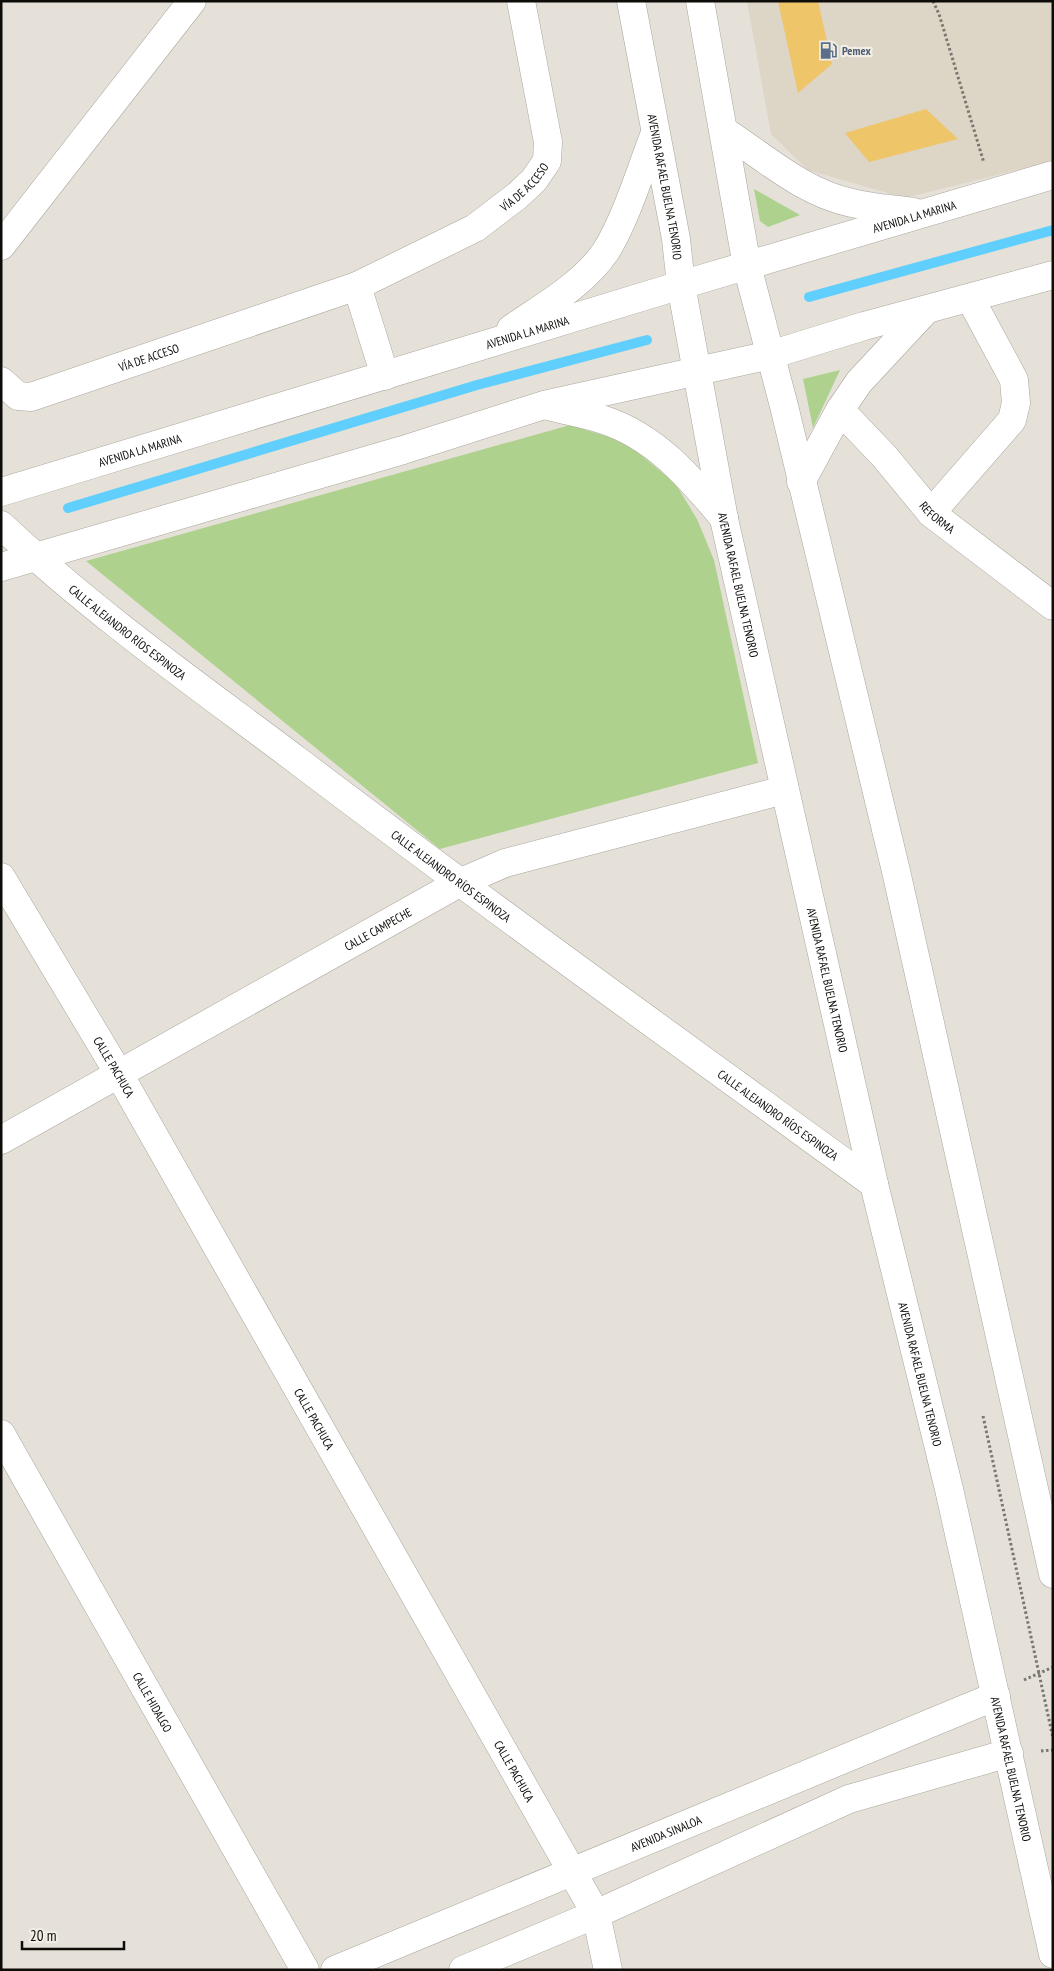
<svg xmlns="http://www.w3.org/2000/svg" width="1054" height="1971" viewBox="0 0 1054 1971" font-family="'PT Sans Narrow',sans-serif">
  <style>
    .built { fill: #ddd5c6 }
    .green { fill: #aed28e }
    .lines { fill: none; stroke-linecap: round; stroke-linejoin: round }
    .stream { stroke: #61cffd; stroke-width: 10 }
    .building { fill: #efc56a }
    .minor-casing { stroke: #aaa69e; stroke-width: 29 }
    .major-casing { stroke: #aaa69e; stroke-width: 29 }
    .path { stroke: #7a7771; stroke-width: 3; stroke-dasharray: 2.5 2.5; stroke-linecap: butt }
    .minor { stroke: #fff; stroke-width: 28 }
    .major { stroke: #fff; stroke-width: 28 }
    .labels { text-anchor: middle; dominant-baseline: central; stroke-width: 4.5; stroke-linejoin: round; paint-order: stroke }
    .service-label { font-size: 12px; font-weight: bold; fill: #4e5e75; stroke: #f2eee5; text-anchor: start }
    .street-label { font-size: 12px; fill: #0d0c09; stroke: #f2eee5 }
  </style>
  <rect width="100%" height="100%" fill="#e5e1d8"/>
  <polygon class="built" points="747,1 1053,1 1053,161 905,198 808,170 771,134"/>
  <g class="green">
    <polygon points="754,189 800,215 768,227 760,221"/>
    <polygon points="840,370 813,428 803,379"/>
    <polygon points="570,425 625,442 675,483 697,519 714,560 758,763 440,849 86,561"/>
  </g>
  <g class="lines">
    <g class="stream">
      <polyline points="809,297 1053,230"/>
      <polyline points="68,508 477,385 647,340"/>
    </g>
  </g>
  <g class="building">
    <polygon points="778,1 818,1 832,64 798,93"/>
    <polygon points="926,109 958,139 869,162 845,133"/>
  </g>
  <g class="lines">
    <defs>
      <g id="minor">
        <polyline points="1,246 192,1"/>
        <polyline points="357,286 385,376"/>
        <path id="s1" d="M1 381 18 396 31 397 357 286 475 228 517 196 534 180 547 161 548 142 521 1"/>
        <path id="s2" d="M840 410 884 456 931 513 1053 606"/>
        <polyline points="931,513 1012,420 1016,403 1014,380 970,298"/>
        <path id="s3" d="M1 525C93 612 197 685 298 761 488 905 681 1044 874 1184"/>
        <path id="s4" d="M1 877 119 1074 596 1914 608 1970"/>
        <path id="s5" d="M1 1140 459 883 505 863 784 790"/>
        <path id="s6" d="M1 1434 305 1970"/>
        <path id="s7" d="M335 1970 996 1696"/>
        <polyline points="463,1970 596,1914 849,1799 1009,1753"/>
      </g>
      <g id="major">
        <path id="s8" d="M631 1 676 239 681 285 724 519 874 1184 949 1489 1053 1954"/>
        <polyline points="700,1 747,266 784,406 896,871 1053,1574"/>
        <path d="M724 131C764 157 804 193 852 203 872 208 893 209 914 212"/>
        <path d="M511 329C544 306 583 285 606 251 626 219 641 169 655 133"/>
        <path d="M548 406C567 411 586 414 604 420 656 437 690 478 724 518"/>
        <polyline points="801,482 840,410 859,382 926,310"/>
        <path id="s9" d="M1 492 681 285 1053 175"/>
        <polyline points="1,567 403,450 544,405 770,355 864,326 1053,275"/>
      </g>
    </defs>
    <use href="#minor" class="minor-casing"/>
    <use href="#major" class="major-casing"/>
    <g class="path">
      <polyline points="933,1 939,14 984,163"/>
      <polyline points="983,1416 1053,1738"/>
      <polyline points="1024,1680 1053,1667"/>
      <polyline points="1041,1751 1053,1750"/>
    </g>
    <use href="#minor" class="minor"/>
    <use href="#major" class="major"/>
  </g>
  <defs>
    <symbol id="fuel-bare" viewBox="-9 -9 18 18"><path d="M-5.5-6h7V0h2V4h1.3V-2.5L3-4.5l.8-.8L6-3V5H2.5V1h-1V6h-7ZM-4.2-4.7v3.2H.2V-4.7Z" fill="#5c6f8a" stroke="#f2eee5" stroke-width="2.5" paint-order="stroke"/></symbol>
  </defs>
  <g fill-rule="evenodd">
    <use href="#fuel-bare" x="816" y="38" width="25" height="25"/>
  </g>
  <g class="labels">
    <g class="service-label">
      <text x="842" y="50">Pemex</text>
    </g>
    <g class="street-label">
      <text stroke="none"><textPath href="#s1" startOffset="576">VÍA DE ACCESO</textPath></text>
      <text stroke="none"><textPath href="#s8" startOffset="189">AVENIDA RAFAEL BUELNA TENORIO</textPath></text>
      <text stroke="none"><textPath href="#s9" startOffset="954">AVENIDA LA MARINA</textPath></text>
      <text stroke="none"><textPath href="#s9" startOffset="550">AVENIDA LA MARINA</textPath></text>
      <text stroke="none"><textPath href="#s1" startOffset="160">VÍA DE ACCESO</textPath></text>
      <text stroke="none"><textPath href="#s9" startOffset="145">AVENIDA LA MARINA</textPath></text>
      <text stroke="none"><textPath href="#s2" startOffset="145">REFORMA</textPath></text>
      <text stroke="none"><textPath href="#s8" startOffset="594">AVENIDA RAFAEL BUELNA TENORIO</textPath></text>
      <text stroke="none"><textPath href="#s3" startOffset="166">CALLE ALEJANDRO RÍOS ESPINOZA</textPath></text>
      <text stroke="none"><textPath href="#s3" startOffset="571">CALLE ALEJANDRO RÍOS ESPINOZA</textPath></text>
      <text stroke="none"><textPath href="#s5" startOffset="432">CALLE CAMPECHE</textPath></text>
      <text stroke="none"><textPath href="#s8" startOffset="999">AVENIDA RAFAEL BUELNA TENORIO</textPath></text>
      <text stroke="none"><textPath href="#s4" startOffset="221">CALLE PACHUCA</textPath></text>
      <text stroke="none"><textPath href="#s3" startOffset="976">CALLE ALEJANDRO RÍOS ESPINOZA</textPath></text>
      <text stroke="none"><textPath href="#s8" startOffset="1404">AVENIDA RAFAEL BUELNA TENORIO</textPath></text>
      <text stroke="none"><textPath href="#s4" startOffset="626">CALLE PACHUCA</textPath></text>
      <text stroke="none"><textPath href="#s6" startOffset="308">CALLE HIDALGO</textPath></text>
      <text stroke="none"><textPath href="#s8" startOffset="1809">AVENIDA RAFAEL BUELNA TENORIO</textPath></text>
      <text stroke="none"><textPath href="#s4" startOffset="1031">CALLE PACHUCA</textPath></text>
      <text stroke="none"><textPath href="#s7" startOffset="358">AVENIDA SINALOA</textPath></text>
    </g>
  </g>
  <rect width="1054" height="1971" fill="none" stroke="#0d0c09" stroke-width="5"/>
  <path d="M22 1941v8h102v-8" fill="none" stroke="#0d0c09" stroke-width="2.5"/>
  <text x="30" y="1941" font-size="15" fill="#0d0c09" stroke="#f2eee5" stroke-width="4" paint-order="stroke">20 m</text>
</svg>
